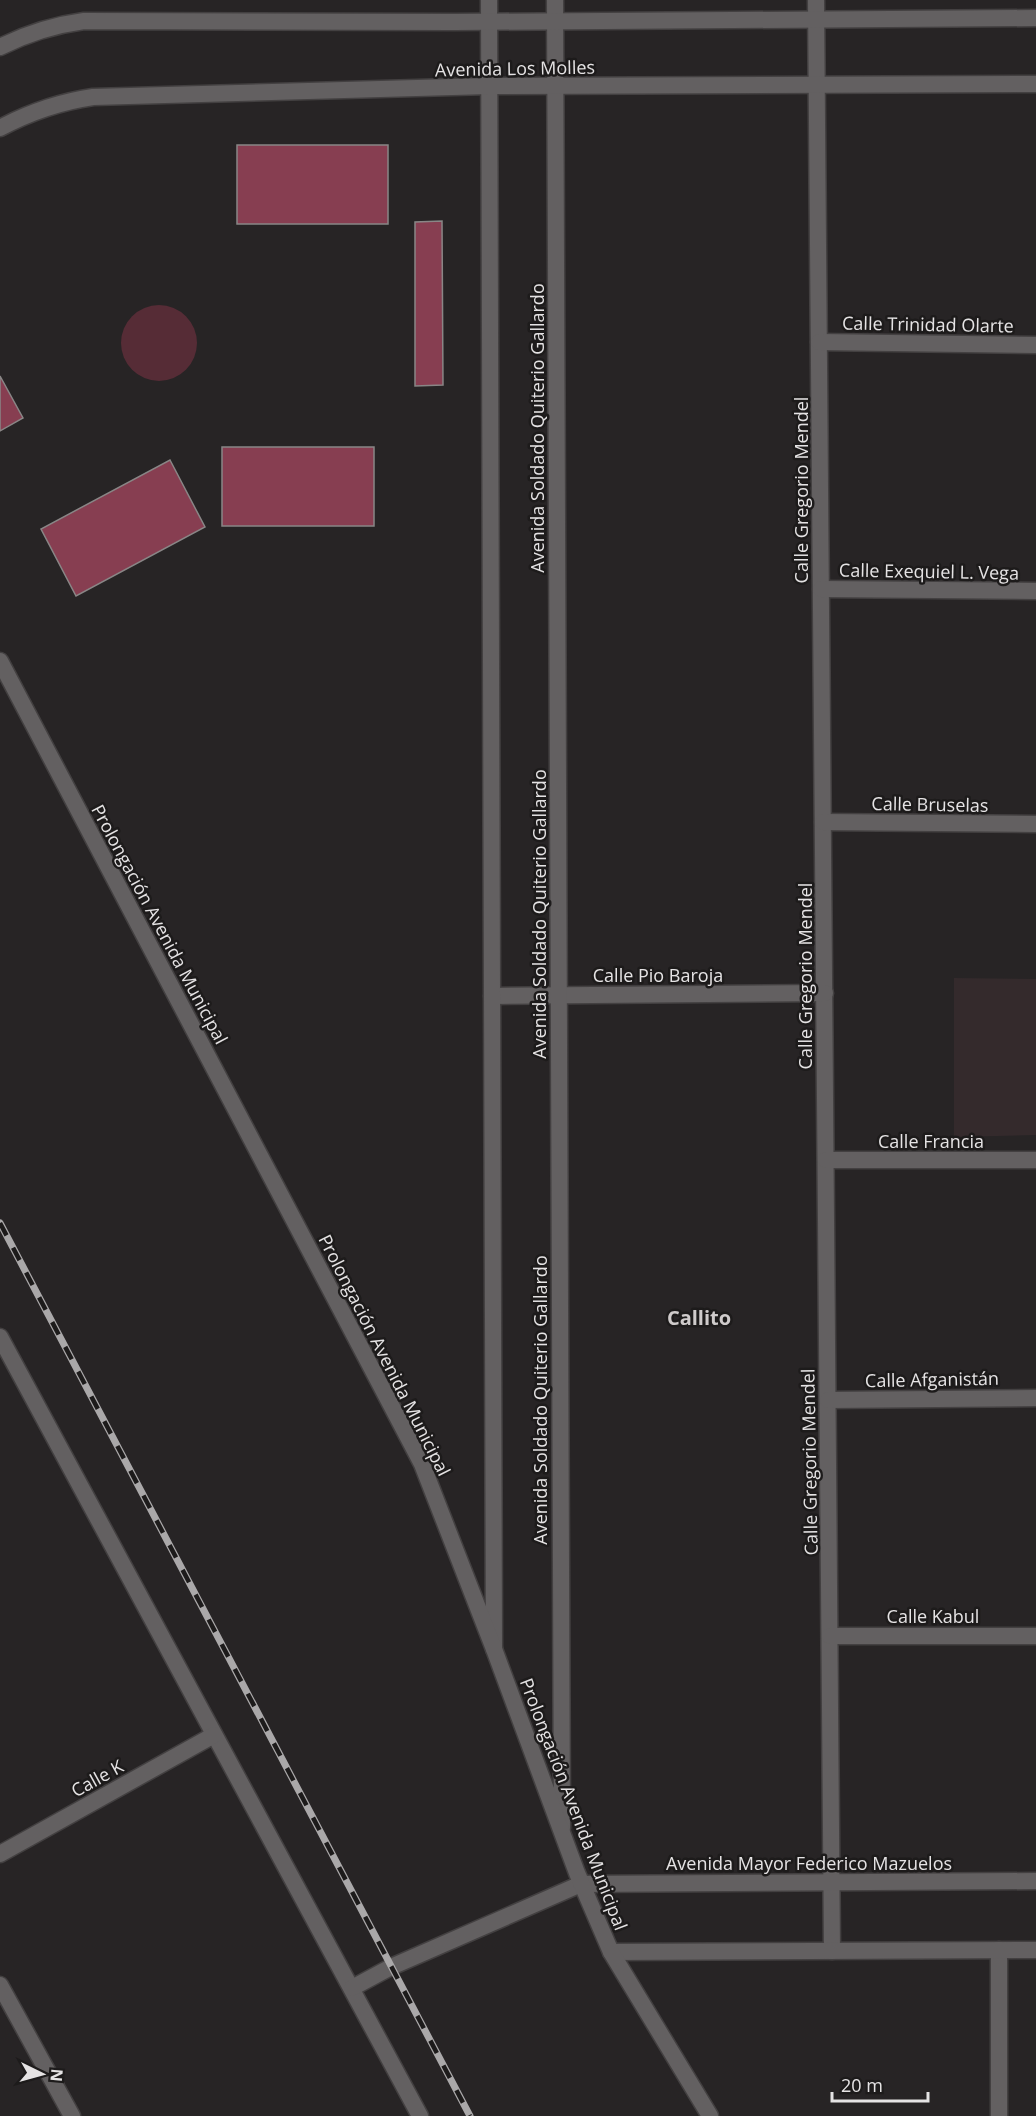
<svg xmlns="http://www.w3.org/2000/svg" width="1036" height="2116" viewBox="0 0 1036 2116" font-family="'Open Sans',sans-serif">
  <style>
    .built { fill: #342a2c }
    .green { fill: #562c36 }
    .building { fill: #873e51; stroke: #898686; stroke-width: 1.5 }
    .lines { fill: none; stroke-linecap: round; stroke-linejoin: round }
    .minor-casing { stroke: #434041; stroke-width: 19 }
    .tertiary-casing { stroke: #434041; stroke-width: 19 }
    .secondary-casing { stroke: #434041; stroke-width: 19 }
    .minor { stroke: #636061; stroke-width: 16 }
    .tertiary { stroke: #636061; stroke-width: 16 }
    .secondary { stroke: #636061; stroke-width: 16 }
    .rail-casing { stroke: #aaa8a9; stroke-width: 7 }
    .rail { stroke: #1d1b1b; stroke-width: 4.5; stroke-dasharray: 14; stroke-linecap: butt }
    .labels { text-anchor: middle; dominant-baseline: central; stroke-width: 5; stroke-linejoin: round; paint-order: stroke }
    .street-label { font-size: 18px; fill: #e5e3e4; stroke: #1d1b1b }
    .neighbourhood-label { font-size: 20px; font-weight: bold; fill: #cfcbcb; stroke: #1d1b1b }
  </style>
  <rect width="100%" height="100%" fill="#272425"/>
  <polygon class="built" points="954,978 1036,979 1036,1135 954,1137"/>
  <circle class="green" cx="159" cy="343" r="38"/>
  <g class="building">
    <rect x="237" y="145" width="151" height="79"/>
    <polygon points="442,221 443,385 415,386 415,222"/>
    <polygon points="0,376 23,418 0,431"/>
    <rect x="222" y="447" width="152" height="79"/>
    <polygon points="170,460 205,527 76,596 41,529"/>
  </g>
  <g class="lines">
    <defs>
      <g id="minor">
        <polyline points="816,0 832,1951"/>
        <polyline points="819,342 1036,345"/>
        <polyline points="821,589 1036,591"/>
        <polyline points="823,822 1036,824"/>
        <polyline points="492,996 825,993"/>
        <polyline points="826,1160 1036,1160"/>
        <polyline points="0,1337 420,2116"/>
        <polyline points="828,1400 1036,1398"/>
        <polyline points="830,1636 1036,1636"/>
        <polyline points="0,1854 214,1735"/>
        <polyline points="999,1950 999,2116"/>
        <polyline points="0,1985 72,2116"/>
        <polyline points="352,1988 391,1967 581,1884"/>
      </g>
      <g id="tertiary">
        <polyline points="489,0 494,1649"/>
        <polyline points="555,0 562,1828"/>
        <path d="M0 47C28 33 54 25 84 21L455 22 1036 18"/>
        <path d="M0 128C30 112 59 102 93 97L489 86 1036 84"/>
        <polyline points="581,1884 1036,1881"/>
        <polyline points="611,1952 1036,1950"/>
      </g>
      <polyline id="secondary" points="0,661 422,1464 494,1649 577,1873 611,1952 710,2116"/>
    </defs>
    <use href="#minor" class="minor-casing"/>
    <use href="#tertiary" class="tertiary-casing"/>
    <use href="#secondary" class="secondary-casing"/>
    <use href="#minor" class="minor"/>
    <use href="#tertiary" class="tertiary"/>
    <use href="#secondary" class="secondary"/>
    <defs>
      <polyline id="rail" points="0,1223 470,2116"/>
    </defs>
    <use href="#rail" class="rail-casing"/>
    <use href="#rail" class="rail"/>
  </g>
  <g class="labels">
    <g class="street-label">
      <text transform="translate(515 68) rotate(-1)">Avenida Los Molles</text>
      <text transform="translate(928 324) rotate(1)">Calle Trinidad Olarte</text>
      <text transform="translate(537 428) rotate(-90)">Avenida Soldado Quiterio Gallardo</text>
      <text transform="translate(801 490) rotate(-90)">Calle Gregorio Mendel</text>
      <text transform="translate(929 571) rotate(1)">Calle Exequiel L. Vega</text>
      <text transform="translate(930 804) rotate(1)">Calle Bruselas</text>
      <text transform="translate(539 914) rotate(-90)">Avenida Soldado Quiterio Gallardo</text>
      <text transform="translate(160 924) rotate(62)">Prolongación Avenida Municipal</text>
      <text x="658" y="975">Calle Pio Baroja</text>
      <text transform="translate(805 976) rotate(-90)">Calle Gregorio Mendel</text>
      <text x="931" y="1141">Calle Francia</text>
      <text transform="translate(385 1355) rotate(63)">Prolongación Avenida Municipal</text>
      <text transform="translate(932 1379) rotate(-1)">Calle Afganistán</text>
      <text transform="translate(540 1400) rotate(-90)">Avenida Soldado Quiterio Gallardo</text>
      <text transform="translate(809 1462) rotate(-91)">Calle Gregorio Mendel</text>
      <text x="933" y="1616">Calle Kabul</text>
      <text transform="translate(97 1778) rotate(-29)">Calle K</text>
      <text transform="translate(574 1804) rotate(69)">Prolongación Avenida Municipal</text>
      <text x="809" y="1863">Avenida Mayor Federico Mazuelos</text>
    </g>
    <g class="neighbourhood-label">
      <text x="699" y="1317">Callito</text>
    </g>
  </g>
  <g transform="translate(42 2074) rotate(95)" stroke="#1d1b1b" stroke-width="4.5" paint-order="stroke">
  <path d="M0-4.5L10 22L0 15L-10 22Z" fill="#e5e3e4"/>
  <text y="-9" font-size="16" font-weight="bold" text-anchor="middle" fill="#e5e3e4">N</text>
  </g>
  <path d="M832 2092v9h96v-9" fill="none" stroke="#e5e3e4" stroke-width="3"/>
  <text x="841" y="2092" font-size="18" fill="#e5e3e4" stroke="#1d1b1b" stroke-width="4.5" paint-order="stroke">20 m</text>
</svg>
